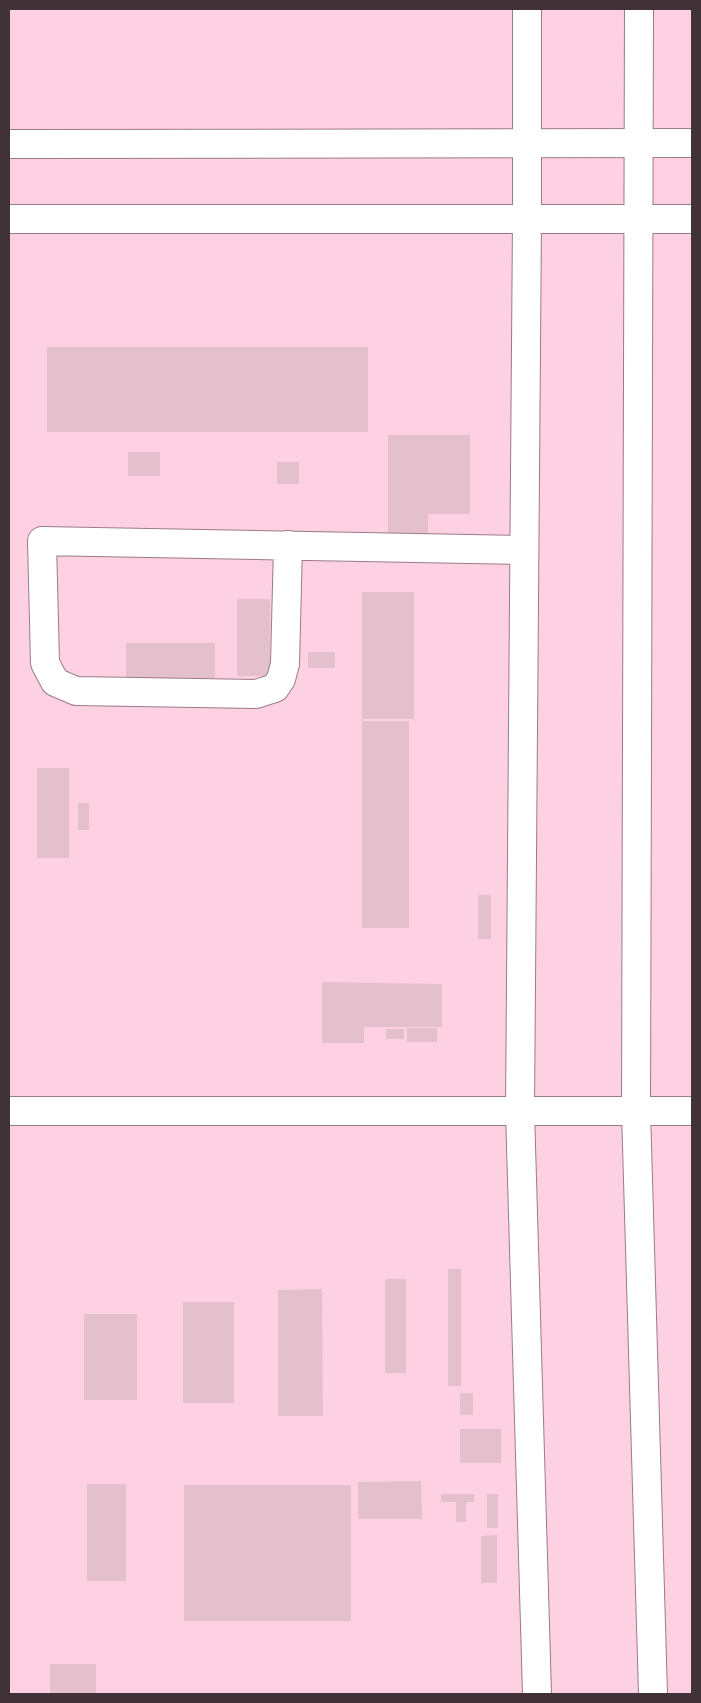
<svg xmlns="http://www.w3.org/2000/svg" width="701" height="1703" viewBox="0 0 701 1703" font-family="Jost,sans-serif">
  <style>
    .built { fill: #fed1e2 }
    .building { fill: #e4c0cd }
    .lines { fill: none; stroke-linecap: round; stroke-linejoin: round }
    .minor-casing { stroke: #9c7a87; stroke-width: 30 }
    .minor { stroke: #fff; stroke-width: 28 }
  </style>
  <rect width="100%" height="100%" fill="#ffe1ec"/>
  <rect class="built" x="9" y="9" width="683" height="1685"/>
  <g class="building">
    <rect x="47" y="347" width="321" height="85"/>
    <polygon points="388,435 470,435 470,514 428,514 428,534 388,534"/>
    <rect x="128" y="452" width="32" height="24"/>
    <rect x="277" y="462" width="22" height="22"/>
    <rect x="362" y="592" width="52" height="127"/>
    <rect x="237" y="599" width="33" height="77"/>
    <rect x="126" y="643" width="89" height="35"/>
    <rect x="308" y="652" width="27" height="16"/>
    <rect x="362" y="721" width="47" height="207"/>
    <rect x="37" y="768" width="32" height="90"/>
    <rect x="78" y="803" width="11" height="27"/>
    <rect x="478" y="895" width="13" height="44"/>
    <polygon points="322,982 442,984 442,1027 364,1027 364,1043 322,1043"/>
    <rect x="407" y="1028" width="30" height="14"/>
    <rect x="386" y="1029" width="18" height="10"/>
    <rect x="448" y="1269" width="13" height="117"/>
    <rect x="385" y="1279" width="21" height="94"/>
    <polygon points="322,1289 323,1416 278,1416 278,1290"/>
    <rect x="183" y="1302" width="51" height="101"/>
    <rect x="84" y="1314" width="53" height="86"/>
    <rect x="460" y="1393" width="13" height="22"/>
    <rect x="460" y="1429" width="41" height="34"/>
    <polygon points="421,1481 422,1519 358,1519 358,1482"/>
    <rect x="87" y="1484" width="39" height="97"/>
    <rect x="184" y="1485" width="167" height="136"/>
    <polygon points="441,1494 474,1494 474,1502 466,1502 466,1522 456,1522 456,1502 441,1502"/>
    <rect x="487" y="1494" width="11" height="34"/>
    <polygon points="497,1535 497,1583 481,1583 481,1536"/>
    <rect x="50" y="1664" width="46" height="30"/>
  </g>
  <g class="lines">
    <defs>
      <g id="minor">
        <polyline points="527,9 527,219 520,1111 537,1694"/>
        <polyline points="639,9 636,1111 653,1694"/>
        <polyline points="9,144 692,143"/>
        <polyline points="9,219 692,219"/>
        <polyline points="288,545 285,664 281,679 275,688 256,694 76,691 55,682 45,663 42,541 524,550"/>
        <polyline points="9,1111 692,1111"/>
      </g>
    </defs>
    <use href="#minor" class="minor-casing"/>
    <use href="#minor" class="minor"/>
  </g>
  <rect width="701" height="1703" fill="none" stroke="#403237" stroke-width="20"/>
</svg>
